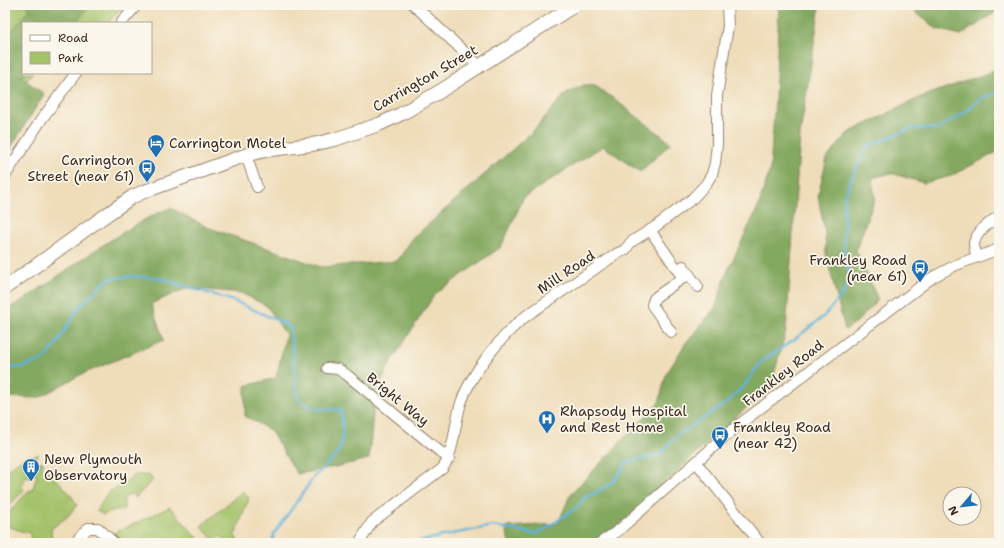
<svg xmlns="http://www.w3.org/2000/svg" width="1004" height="548" viewBox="0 0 1004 548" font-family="'Shantell Sans',sans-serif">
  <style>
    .green { fill: #a4c26a; stroke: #707644 }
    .forest { fill: #83a85e; stroke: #5f693e }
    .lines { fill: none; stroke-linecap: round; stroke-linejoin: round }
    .stream { stroke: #5eb2da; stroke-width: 2.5 }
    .minor-casing { stroke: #95846c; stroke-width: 12 }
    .major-casing { stroke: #95846c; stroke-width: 15 }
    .minor { stroke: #fff; stroke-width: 10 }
    .major { stroke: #fff; stroke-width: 13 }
    .labels { text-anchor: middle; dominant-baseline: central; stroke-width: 3.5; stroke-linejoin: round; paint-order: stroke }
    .street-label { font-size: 14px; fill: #3b2a1e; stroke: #fbf7ec }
    .poi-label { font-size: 14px; fill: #3b2a1e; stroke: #fbf7ec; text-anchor: start }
  </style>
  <rect width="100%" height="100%" fill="#fbf7ec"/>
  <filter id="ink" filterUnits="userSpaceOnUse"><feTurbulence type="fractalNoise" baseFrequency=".025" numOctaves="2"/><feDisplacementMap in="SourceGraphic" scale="8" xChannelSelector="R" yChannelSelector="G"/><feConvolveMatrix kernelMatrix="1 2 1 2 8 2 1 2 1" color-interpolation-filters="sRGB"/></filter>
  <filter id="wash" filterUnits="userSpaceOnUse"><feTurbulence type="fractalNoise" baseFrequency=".012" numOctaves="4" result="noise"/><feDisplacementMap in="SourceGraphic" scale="16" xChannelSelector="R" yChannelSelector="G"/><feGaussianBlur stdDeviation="0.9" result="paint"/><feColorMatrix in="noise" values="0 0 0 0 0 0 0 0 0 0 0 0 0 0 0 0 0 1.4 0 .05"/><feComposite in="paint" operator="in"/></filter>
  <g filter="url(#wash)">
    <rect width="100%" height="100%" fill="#efddba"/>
    <g class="green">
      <polygon points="5,5 125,5 108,23 23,23 23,73 33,73 26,81 44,94 5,157"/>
      <path d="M39 454 33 462H43L42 469 51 473 71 495 77 505 67 517 51 529 52 541 51 543H29L31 539 29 532C21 533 14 527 5 526V517L29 490 32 491 37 475 32 474 31 477 26 476 22 487 24 490 5 510V471L22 459Z"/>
      <path d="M138 475H149L153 480C146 486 142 492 135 498L133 493 124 498V510L121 511 116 510 103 515 97 511 103 500 110 491 122 486 125 483 131 479 132 476Z"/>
      <polygon points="243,491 249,498 236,533 234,534 238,541 235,543 227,543 221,536 214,541 201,526"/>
      <polygon points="170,507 202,543 123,543 112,534"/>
    </g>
    <g class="forest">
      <polygon points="26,5 90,5 76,23 23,23 23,73 26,73 21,77 44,94 5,157 5,39 30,9"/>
      <polygon points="779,5 820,5 800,135 786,331 771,385 600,543 509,543 506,527 558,524 570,495 659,402 666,375 685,344 715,308 728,270 758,207 770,170 775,100"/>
      <polygon points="912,5 999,5 999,10 961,35 937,29 914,11"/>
      <polygon points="999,69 999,151 951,176 924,183 891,173 872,178 875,198 856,250 878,300 858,321 845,330 826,254 825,233 818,196 827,158 848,133 921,97"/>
      <path d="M584 85H594L614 99 671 143 640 172 603 146 524 197 501 247 435 294 391 362 375 392 369 459 335 467 297 474 270 430 245 416V386L276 378 286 335 267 306 241 293 187 288 151 304 164 340 80 375 38 398 5 397V311C47 286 85 255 127 230 142 221 155 213 171 208L207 227 321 267 397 261 413 238 531 133 566 93Z"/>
    </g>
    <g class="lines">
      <g class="stream">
        <polyline points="5,368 22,367 45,359 57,343 80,306 108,279 132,276 159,278 234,301 290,326 298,400 315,409 341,410 343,436 340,449 334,457 314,477 274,534 272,543"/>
        <polyline points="414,543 442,536 493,526 535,534 542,531 579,506 584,498 597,492 614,481 627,462 660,455 675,437 725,404 744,386 761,362 795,339 823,317 843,294 850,277 844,250 844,199 851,179 868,146 913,128 937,129 964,113 983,97 999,93"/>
      </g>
    </g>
  </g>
  <g filter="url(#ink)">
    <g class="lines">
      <defs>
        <g id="minor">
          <polyline points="414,5 475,62 478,67"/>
          <polyline points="121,23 137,5"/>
          <polyline points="246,155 257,187"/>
          <polyline points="5,176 41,120 76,73"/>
          <polyline points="650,230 683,278 657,296 654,299 652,305 671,332"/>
          <path d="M977 257C976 253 974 249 974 244 975 233 990 222 999 216"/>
          <polyline points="683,266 698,287"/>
          <polyline points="327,368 338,369 347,375 449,459"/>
          <polyline points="696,462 760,543"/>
          <polyline points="74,543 88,528 98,528 114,543"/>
          <path d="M359 543 372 522 443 468C455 449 454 425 461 403 471 373 501 336 526 316L618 253 625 250 631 242 655 227 692 199 706 184 712 174 715 163 717 144V96L728 26 727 5"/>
          <polyline points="600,543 619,530 737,426 933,277 956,265 999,249"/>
        </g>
        <polyline id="major" points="5,288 99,220 132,197 143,192 246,155 267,150 315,144 336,139 380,124 401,114 439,92 575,5"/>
      </defs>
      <use href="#minor" class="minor-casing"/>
      <use href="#major" class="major-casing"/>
      <use href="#minor" class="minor"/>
      <use href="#major" class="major"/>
    </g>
  </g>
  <defs>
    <symbol id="hotel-pin" viewBox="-11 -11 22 30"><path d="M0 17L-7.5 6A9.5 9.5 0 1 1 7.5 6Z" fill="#1f6fb2" stroke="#fbf7ec"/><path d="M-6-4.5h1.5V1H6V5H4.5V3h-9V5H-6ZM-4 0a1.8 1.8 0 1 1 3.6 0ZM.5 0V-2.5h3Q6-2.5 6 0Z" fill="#fff"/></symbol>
    <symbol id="bus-pin" viewBox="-11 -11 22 30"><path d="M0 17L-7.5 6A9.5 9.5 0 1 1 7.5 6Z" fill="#1f6fb2" stroke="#fbf7ec"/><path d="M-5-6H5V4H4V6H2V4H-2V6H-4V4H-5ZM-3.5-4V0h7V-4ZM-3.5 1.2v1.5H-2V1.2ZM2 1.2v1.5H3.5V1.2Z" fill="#fff"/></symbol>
    <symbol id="hospital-pin" viewBox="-11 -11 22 30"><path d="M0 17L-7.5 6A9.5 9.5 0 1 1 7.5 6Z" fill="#1f6fb2" stroke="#fbf7ec"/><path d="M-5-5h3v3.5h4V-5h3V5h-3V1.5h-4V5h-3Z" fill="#fff"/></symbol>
    <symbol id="building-pin" viewBox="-11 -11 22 30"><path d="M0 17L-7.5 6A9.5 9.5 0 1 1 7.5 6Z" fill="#1f6fb2" stroke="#fbf7ec"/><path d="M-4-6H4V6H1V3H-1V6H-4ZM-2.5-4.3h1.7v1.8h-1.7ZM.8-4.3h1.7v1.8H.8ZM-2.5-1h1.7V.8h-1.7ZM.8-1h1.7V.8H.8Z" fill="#fff"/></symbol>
  </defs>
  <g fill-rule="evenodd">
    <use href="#hotel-pin" x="146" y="133" width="20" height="27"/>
    <use href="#bus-pin" x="137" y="158" width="20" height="27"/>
    <use href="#bus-pin" x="910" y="258" width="20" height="27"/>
    <use href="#hospital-pin" x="537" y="409" width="20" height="27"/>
    <use href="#bus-pin" x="710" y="425" width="20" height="27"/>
    <use href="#building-pin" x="21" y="457" width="20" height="27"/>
  </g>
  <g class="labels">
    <g class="street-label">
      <text transform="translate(425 78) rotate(-30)">Carrington Street</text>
      <text transform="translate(566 272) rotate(-34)">Mill Road</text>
      <text transform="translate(783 373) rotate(-38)">Frankley Road</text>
      <text transform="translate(398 399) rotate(39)">Bright Way</text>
    </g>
    <g class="poi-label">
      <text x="169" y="143">Carrington Motel</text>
      <text x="134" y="160" text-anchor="end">Carrington<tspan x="134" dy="16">Street (near 61)</tspan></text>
      <text x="907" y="260" text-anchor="end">Frankley Road<tspan x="907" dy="16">(near 61)</tspan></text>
      <text x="560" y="411">Rhapsody Hospital<tspan x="560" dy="16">and Rest Home</tspan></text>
      <text x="733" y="427">Frankley Road<tspan x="733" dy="16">(near 42)</tspan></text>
      <text x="44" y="459">New Plymouth<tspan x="44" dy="16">Observatory</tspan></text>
    </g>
  </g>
  <rect width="1004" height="548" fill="none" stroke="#fbf7ec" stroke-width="20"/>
  <rect x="22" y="22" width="130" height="52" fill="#fbf7ec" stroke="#aea59a"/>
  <rect x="30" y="35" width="20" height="6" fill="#ffffff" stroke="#aea59a"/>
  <text x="58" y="42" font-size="12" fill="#3b2a1e">Road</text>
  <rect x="30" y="52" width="20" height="12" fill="#a4c26a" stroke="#aea59a"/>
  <text x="58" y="62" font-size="12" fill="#3b2a1e">Park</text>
  <g transform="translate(962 506) rotate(242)"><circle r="19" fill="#fbf7ec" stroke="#aea59a"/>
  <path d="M0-3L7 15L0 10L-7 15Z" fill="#1f6fb2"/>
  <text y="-6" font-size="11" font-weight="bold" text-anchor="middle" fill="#3b2a1e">N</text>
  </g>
</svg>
